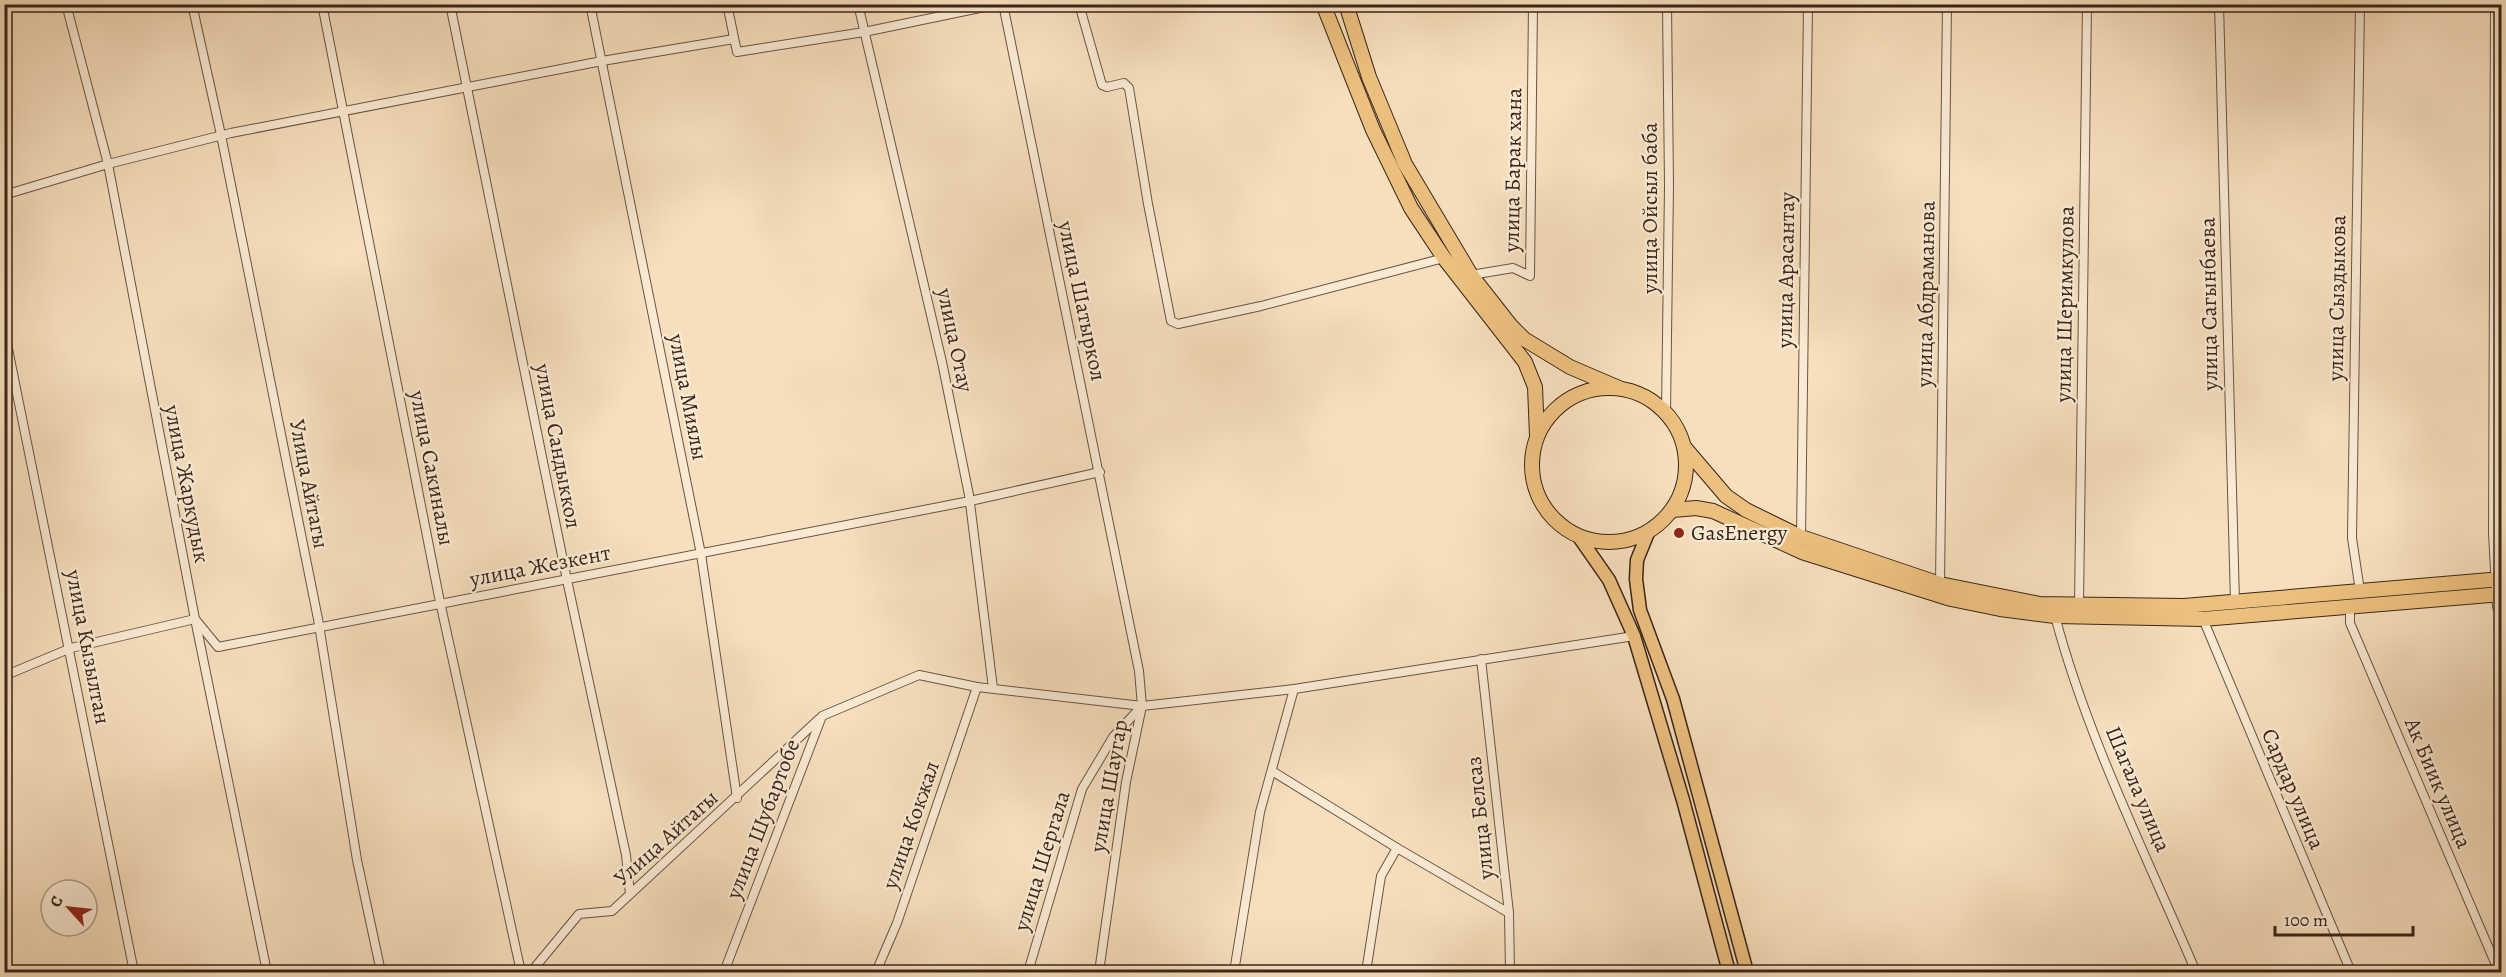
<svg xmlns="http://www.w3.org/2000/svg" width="2506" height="977" viewBox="0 0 2506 977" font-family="Alegreya,serif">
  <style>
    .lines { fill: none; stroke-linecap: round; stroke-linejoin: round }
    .street-casing { stroke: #695444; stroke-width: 10 }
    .primary-casing { stroke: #3a251b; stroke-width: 15 }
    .highway-casing { stroke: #3a251b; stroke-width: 16 }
    .street { stroke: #faead4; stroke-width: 8 }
    .primary { stroke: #ecc07e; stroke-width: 12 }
    .highway { stroke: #ecc07e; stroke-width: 14 }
    .poi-dot { fill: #8f2418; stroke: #faead4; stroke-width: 2 }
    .labels { text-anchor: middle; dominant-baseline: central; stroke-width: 4.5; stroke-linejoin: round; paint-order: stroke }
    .street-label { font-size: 22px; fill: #3a251b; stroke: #faead4 }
    .poi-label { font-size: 22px; fill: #3a251b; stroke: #faead4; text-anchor: start }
  </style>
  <rect width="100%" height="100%" fill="#f7dfbd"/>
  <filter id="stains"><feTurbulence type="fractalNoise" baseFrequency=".00333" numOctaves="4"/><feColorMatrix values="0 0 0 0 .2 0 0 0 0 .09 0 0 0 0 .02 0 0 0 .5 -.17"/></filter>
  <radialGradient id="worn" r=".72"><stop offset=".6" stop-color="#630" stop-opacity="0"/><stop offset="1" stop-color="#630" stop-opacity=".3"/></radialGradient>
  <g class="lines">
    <defs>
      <g id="street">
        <polyline points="66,4 108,164 195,619 267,972"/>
        <polyline points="192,4 221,135 318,619 357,860 381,972"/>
        <polyline points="322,4 439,597 521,972"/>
        <polyline points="450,4 567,580 626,855 630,894"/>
        <polyline points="590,4 701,554 737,798"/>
        <polyline points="727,4 737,52 864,32 999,4"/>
        <polyline points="858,4 942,362 969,495 993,688"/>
        <polyline points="1003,4 1139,671 1142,706 1126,782 1099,972"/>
        <polyline points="1079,4 1102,85 1107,87 1124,83 1129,88 1148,204 1171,321 1178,324 1261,306 1444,258"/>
        <polyline points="2219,4 2235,602"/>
        <polyline points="2360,4 2352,538 2360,591"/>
        <polyline points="2495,4 2493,533 2497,607 2502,617"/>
        <polyline points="4,195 108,164 231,133 602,61 734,39"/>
        <polyline points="1471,275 1513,268 1530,276 1533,4"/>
        <polyline points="4,329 134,972"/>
        <polyline points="1666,412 1669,186 1667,4"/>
        <polyline points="1801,537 1808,4"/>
        <polyline points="1940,584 1947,4"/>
        <polyline points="2079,604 2087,4"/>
        <polyline points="2350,607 2350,623 2499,972"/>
        <path d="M2055 616C2087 737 2147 857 2196 972"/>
        <polyline points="2203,619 2351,972"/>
        <polyline points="1481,659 1509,913 1510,972"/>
        <polyline points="4,676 71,648 195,619 218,647 970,501 1100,472"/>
        <polyline points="1272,771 1397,848"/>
        <polyline points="4,963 6,972"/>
        <polyline points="531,972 579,914 612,911 819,719"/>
        <polyline points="724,972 822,716 919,675 977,687 1142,706 1294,689 1634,636"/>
        <polyline points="876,972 897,923 977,687"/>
        <polyline points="1028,972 1082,789 1113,737 1141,707"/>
        <polyline points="1234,972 1260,812 1294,689"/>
        <polyline points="1366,972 1381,876 1397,848 1509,913"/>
      </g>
      <g id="primary">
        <polyline points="1648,533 1637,560 1636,579 1640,610 1673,699 1747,972"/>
        <polyline points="1579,537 1609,580 1634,636 1683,800 1729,972"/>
      </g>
      <g id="highway">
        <polyline points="1323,4 1373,130 1411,208 1444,258 1525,362 1535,387 1537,436"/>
        <polyline points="1346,4 1369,77 1405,164 1471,275 1511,326 1524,339 1570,367 1619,388"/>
        <circle cx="1609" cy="465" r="77"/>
        <polyline points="1685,448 1726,496 1746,510 1801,537 1940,584 2040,604 2184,606 2502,579"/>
        <polyline points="1673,510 1696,508 1713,511 1802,552 1951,599 2000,609 2055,616 2203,619 2502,594"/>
      </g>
    </defs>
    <use href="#street" class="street-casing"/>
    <use href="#primary" class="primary-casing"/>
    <use href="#highway" class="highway-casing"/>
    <use href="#street" class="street"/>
    <use href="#primary" class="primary"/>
    <use href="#highway" class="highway"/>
  </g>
  <circle class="poi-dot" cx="1679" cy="533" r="6"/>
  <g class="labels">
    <g class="street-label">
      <text transform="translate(1513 170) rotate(-89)">улица Барак хана</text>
      <text transform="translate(1650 208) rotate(-90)">улица Ойсыл баба</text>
      <text transform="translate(1786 270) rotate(-89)">улица Арасантау</text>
      <text transform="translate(1926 294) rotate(-89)">улица Абдраманова</text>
      <text transform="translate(2337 298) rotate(-89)">улица Сыздыкова</text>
      <text transform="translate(1082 301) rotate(78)">улица Шатыркол</text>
      <text transform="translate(2065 304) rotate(-89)">улица Шеримкулова</text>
      <text transform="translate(2209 304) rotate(-91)">улица Сагынбаева</text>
      <text transform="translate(955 340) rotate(78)">улица Отау</text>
      <text transform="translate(688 397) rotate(79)">улица Миялы</text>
      <text transform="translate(558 446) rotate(79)">улица Сандыккол</text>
      <text transform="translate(432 468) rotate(79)">улица Сакиналы</text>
      <text transform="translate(187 484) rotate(79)">улица Жаркудык</text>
      <text transform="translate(309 484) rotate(79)">Улица Айтагы</text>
      <text transform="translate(540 566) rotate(-11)">улица Жезкент</text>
      <text transform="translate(88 647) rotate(79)">улица Кызылтан</text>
      <text transform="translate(2438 783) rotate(67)">Ак Биик улица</text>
      <text transform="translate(1109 786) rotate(-80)">улица Шаугар</text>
      <text transform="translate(2138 789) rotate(67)">Шагала улица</text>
      <text transform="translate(2293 789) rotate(67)">Сардар улица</text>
      <text transform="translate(1480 818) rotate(-96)">улица Белсаз</text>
      <text transform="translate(763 819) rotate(-69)">улица Шубартобе</text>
      <text transform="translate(911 825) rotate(-71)">улица Кокжал</text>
      <text transform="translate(666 838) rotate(-42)">Улица Айтагы</text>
      <text transform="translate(1042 861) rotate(-73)">улица Шергала</text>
    </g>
    <g class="poi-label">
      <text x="1691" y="533">GasEnergy</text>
    </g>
  </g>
  <rect width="2506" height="977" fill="none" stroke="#f7dfbd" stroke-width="24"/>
  <rect x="6" y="6" width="2494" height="965" fill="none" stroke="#3a251b" stroke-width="3"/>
  <rect x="12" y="12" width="2482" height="953" fill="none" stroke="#3a251b" stroke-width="1.5"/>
  <g transform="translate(69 908) rotate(297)"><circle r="28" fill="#faead4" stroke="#ad9b8a" stroke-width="1.5"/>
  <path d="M0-4.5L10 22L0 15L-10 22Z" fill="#8f2418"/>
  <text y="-9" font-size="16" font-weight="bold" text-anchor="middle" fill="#3a251b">С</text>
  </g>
  <path d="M2275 926v9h138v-9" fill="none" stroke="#3a251b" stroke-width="3"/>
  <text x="2284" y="926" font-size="18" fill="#3a251b" stroke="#faead4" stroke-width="4.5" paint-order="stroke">100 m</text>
  <rect width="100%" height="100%" filter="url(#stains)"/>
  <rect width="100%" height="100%" fill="url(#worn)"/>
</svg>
